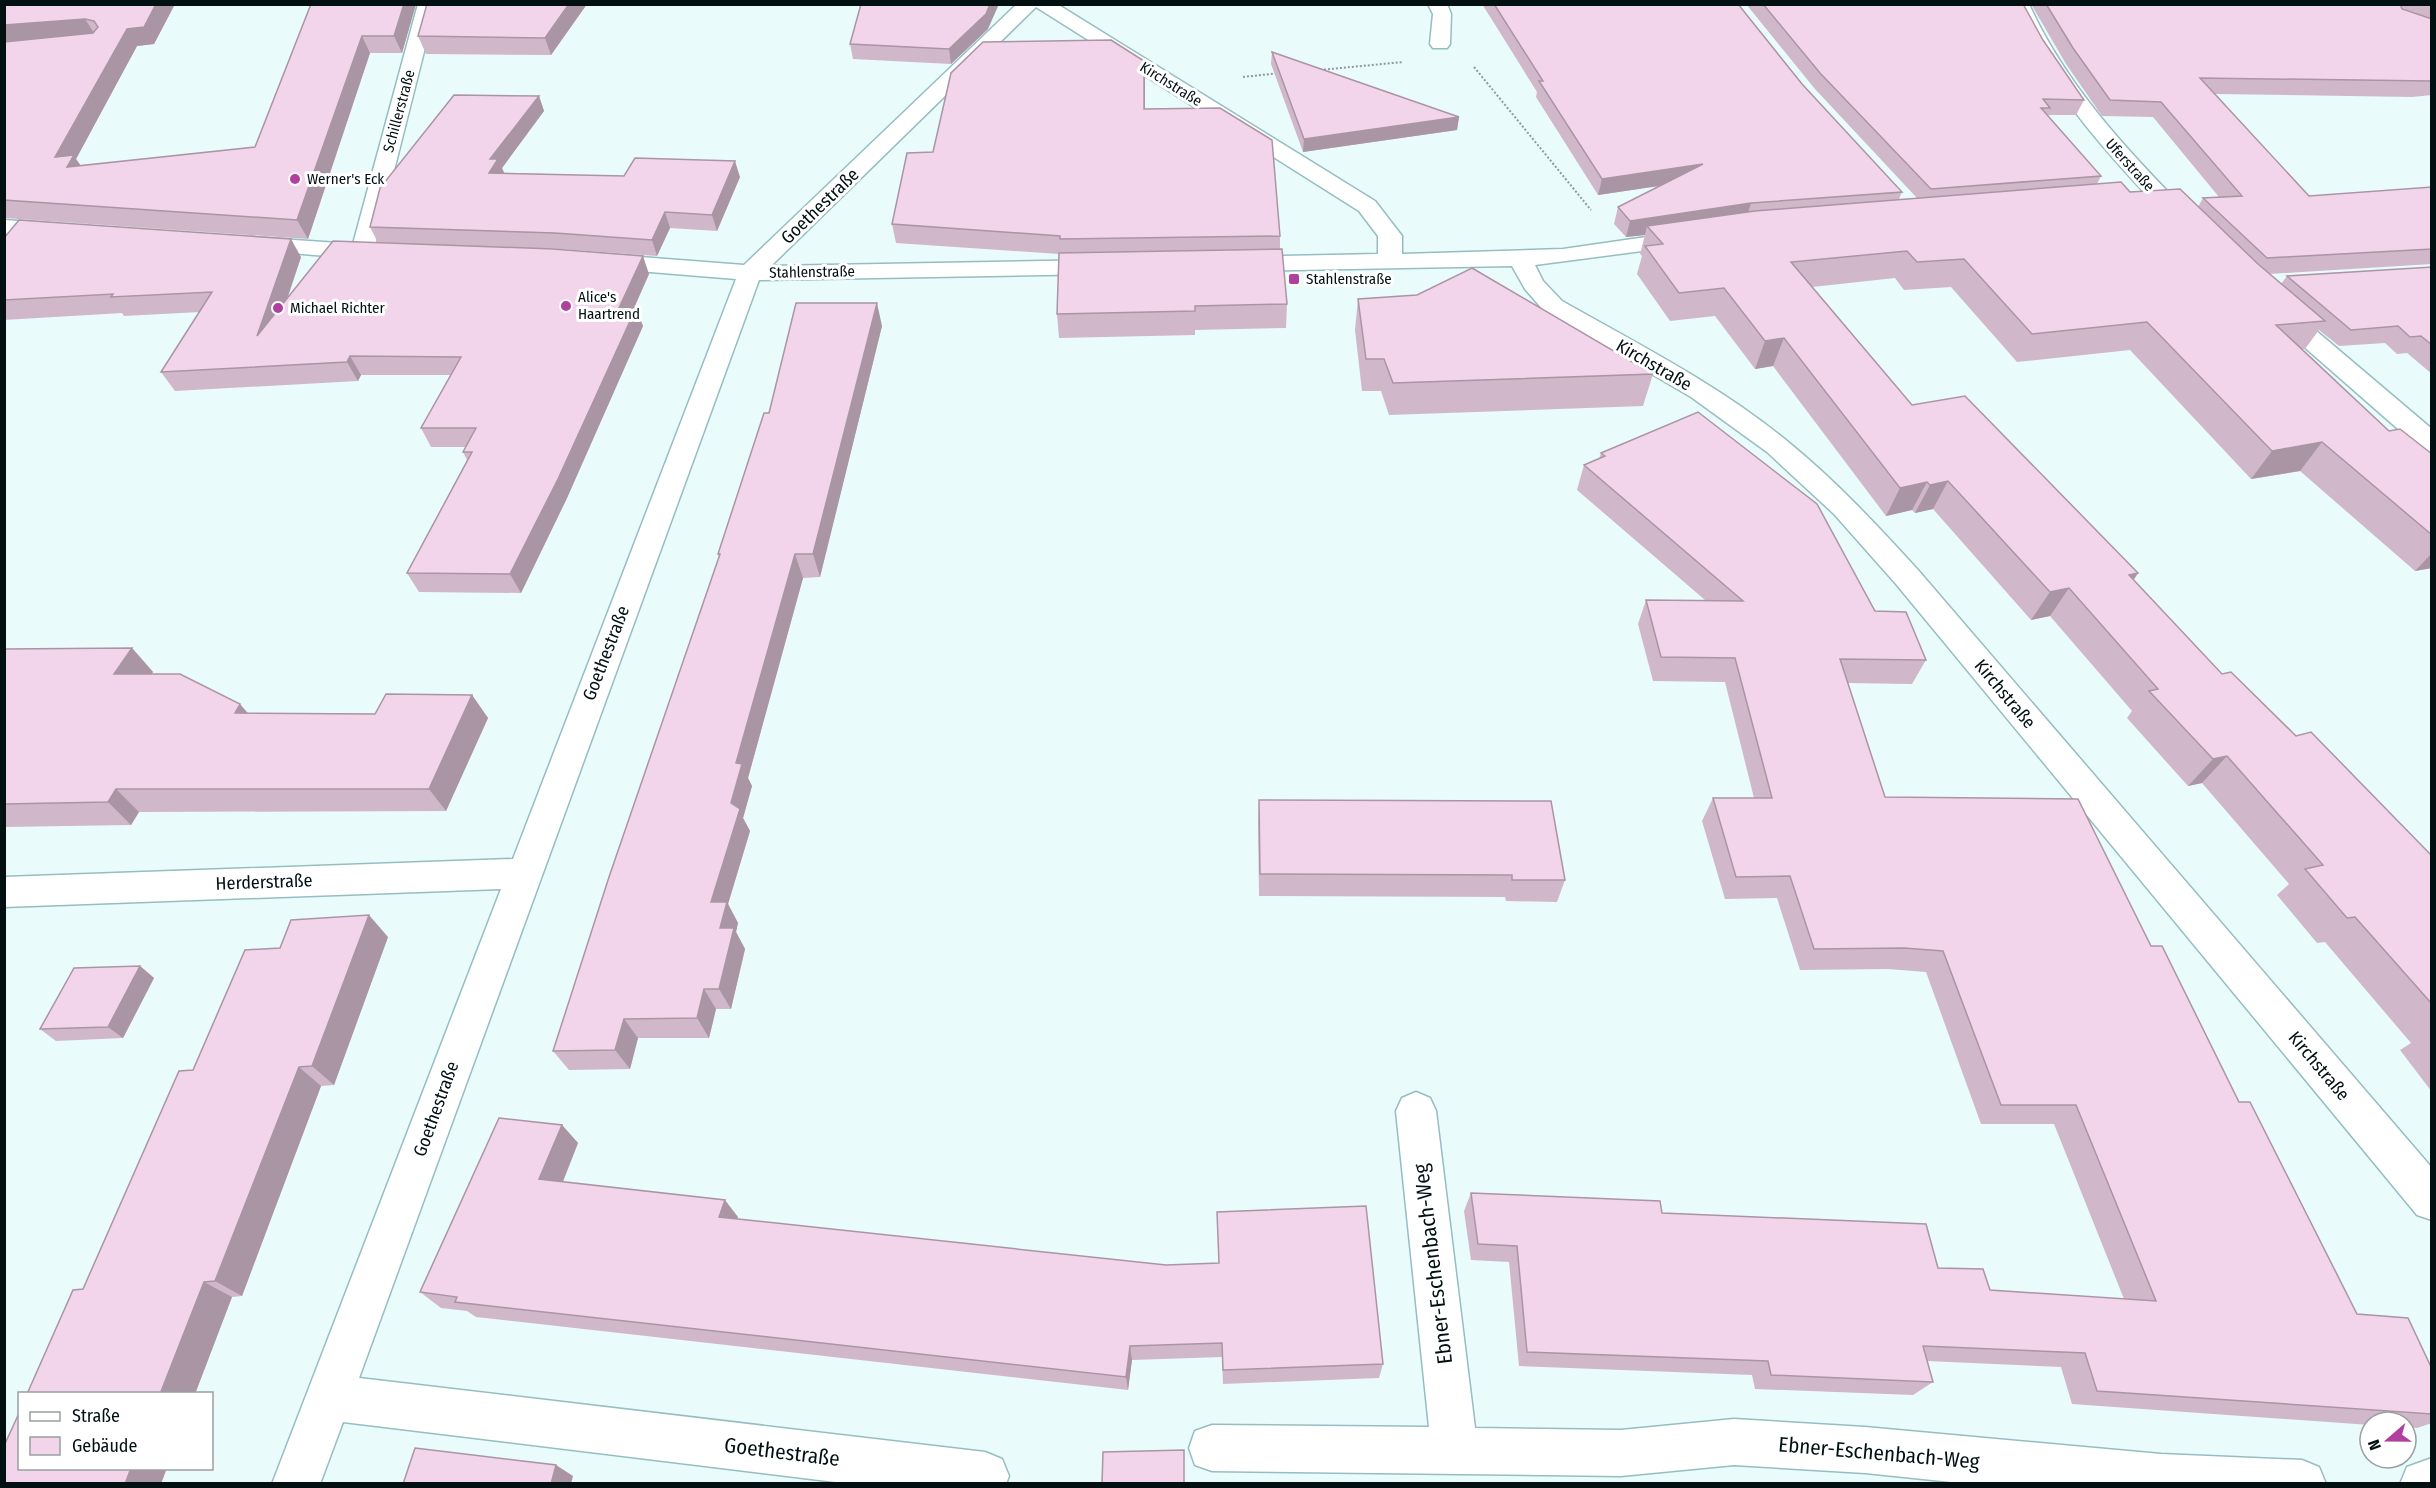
<svg xmlns="http://www.w3.org/2000/svg" width="2436" height="1488" viewBox="0 0 2436 1488" font-family="'Fira Sans Condensed',sans-serif">
  <style>
    .lines { fill: none; stroke-linecap: round; stroke-linejoin: round }
    .street-casing { stroke: #95bec2; stroke-width: 3 }
    .path { stroke: #8c9b9d; stroke-width: 2; stroke-dasharray: 2 2; stroke-linecap: butt }
    .street { fill: #fff; fill-rule: evenodd }
    .wall { fill: #d1b7ca }
    .shaded-wall { fill: #aa95a4 }
    .building { fill: #f3d5eb; stroke: #aa95a4; stroke-width: 1.5 }
    .poi-dot { fill: #af409d; stroke: #fff; stroke-width: 2 }
    .labels { text-anchor: middle; dominant-baseline: central; stroke-width: 6; stroke-linejoin: round; paint-order: stroke }
    .far-street-label { font-size: 15px; fill: #031012; stroke: #fff }
    .far-poi-label { font-size: 15px; fill: #031012; stroke: #fff; text-anchor: start }
    .street-label { font-size: 18px; fill: #031012; stroke: #fff }
    .near-street-label { font-size: 21px; fill: #031012; stroke: #fff }
  </style>
  <rect width="100%" height="100%" fill="#eafbfc"/>
  <g class="lines">
    <defs>
      <g id="street">
        <polygon points="418,4 436,4 375,246 381,247 385,252 381,257 362,259 243,249 239,244 243,239 251,237 353,244"/>
        <path d="M1017 4H1057L1375 201 1402 236V254L1563 249 1688 231 1696 233 1700 238 1696 243 1688 245 1535 265 1543 281 1562 301C1638 344 1719 385 1787 441 1835 480 1876 524 1918 570L2432 1168V1220L2417 1215 1896 584 1834 514 1767 452 1691 397 1544 311 1525 289 1512 266 1240 271 1232 269 1228 264 1232 259 1240 257 1378 254V236L1359 211 1036 7 771 266 1104 260 1112 262 1116 267 1112 272 1104 274 759 280 359 1378 985 1452 1002 1459 1009 1476 1006 1484H852L343 1422 320 1484H272L501 889 4 907V877L513 859 736 279 601 268 593 266 589 261 593 256 601 254 744 265Z"/>
        <polygon points="1428,4 1447,4 1451,14 1450,44 1447,48 1433,48 1430,44 1433,14"/>
        <path d="M2010 4H2029C2066 86 2130 154 2193 217L2196 222 2193 227 2185 229 2177 227C2113 161 2047 89 2010 4Z"/>
        <polygon points="4,220 59,224 67,226 70,231 67,236 59,238 4,234"/>
        <polygon points="2279,305 2288,307 2432,429 2432,453 2422,450 2270,317 2267,312 2270,307"/>
        <polygon points="1416,1092 1430,1098 1436,1111 1475,1428 1621,1430 1734,1419 1865,1427 2161,1454 2302,1460 2319,1467 2326,1484 1971,1484 1865,1473 1734,1465 1621,1476 1212,1471 1195,1465 1189,1448 1195,1431 1212,1425 1429,1427 1396,1111 1402,1098"/>
        <polygon points="2432,1458 2432,1484 2400,1484 2407,1467"/>
      </g>
    </defs>
    <use href="#street" class="street-casing"/>
    <g class="path">
      <polyline points="1474,67 1591,210"/>
      <polyline points="1320,70 1403,62"/>
      <polyline points="1243,77 1280,73"/>
    </g>
    <use href="#street" class="street"/>
  </g>
  <g class="wall">
    <polygon points="4,4 175,4 154,44 137,46 76,159 81,166 255,147 311,4 416,4 402,53 370,53 308,239 4,218"/>
    <polygon points="587,4 551,55 426,54 418,36"/>
    <polygon points="1482,4 1738,4 1802,84 1902,192 1899,199 1917,198 1815,89 1746,4 2023,4 2043,40 2084,100 2076,115 2047,115 2101,176 2097,184 2130,192 2198,207 2203,198 2219,197 2153,117 2102,116 2066,64 2031,4 2432,4 2432,95 2412,97 2215,94 2309,196 2432,187 2432,264 2269,274 2281,284 2287,276 2432,267 2432,374 2407,353 2397,354 2385,343 2339,346 2319,330 2305,349 2302,349 2389,431 2432,454 2432,568 2415,571 2300,471 2251,479 2130,350 2017,362 1951,287 1904,290 1895,278 1812,287 1912,405 2138,573 2134,580 2222,674 2296,736 2432,856 2432,1092 2400,1050 2411,1043 2325,942 2317,943 2277,895 2289,884 2202,783 2188,786 2127,718 2132,711 2050,616 2031,620 1933,509 1915,513 1912,510 1886,516 1773,366 1755,369 1715,316 1670,321 1637,274 1642,256 1640,254 1645,235 1626,237 1614,224 1618,207 1660,186 1598,195 1536,97 1537,92 1494,23"/>
    <polygon points="988,29 951,64 853,59 850,44"/>
    <polygon points="1272,52 1459,117 1457,130 1303,152 1271,64"/>
    <polygon points="1144,61 1145,109 1280,236 1280,249 1287,304 1286,328 1195,330 1195,335 1059,338 1057,314 1059,254 896,243 892,224 933,152"/>
    <polygon points="539,96 544,111 502,168 504,173 624,176 740,177 717,231 670,228 657,256 561,249 378,243 370,227"/>
    <polygon points="4,235 5,236 301,257 288,297 649,274 634,308 643,326 567,498 521,593 419,592 407,573 467,460 463,452 466,447 431,447 421,428 450,375 361,375 358,381 175,391 161,372 200,312 124,316 122,313 4,320"/>
    <polygon points="1358,299 1653,374 1643,406 1389,415 1381,391 1362,391 1355,330"/>
    <polygon points="882,326 820,577 803,578 748,778 752,786 743,818 750,831 728,904 738,923 736,932 745,949 731,1009 716,1009 709,1038 638,1038 630,1069 569,1070 553,1051 719,557 718,554 769,413"/>
    <polygon points="1601,453 1875,611 1926,660 1912,684 1848,683 1885,797 2151,946 2239,1102 2357,1314 2432,1369 2432,1423 2417,1428 2406,1427 2406,1422 2370,1422 2370,1425 2072,1404 2061,1367 1927,1361 1933,1382 1913,1395 1755,1389 1752,1375 1519,1366 1509,1262 1471,1260 1464,1211 1471,1193 1662,1213 1938,1268 1990,1290 2124,1299 2054,1124 1981,1124 1926,972 1888,969 1800,970 1777,898 1725,899 1702,821 1713,798 1754,798 1725,682 1653,681 1638,624 1646,600 1705,600 1577,490 1584,465 1599,459"/>
    <polygon points="132,648 153,672 151,674 248,713 375,714 472,695 488,718 446,811 139,812 131,825 4,827 4,649"/>
    <polygon points="1259,800 1565,880 1557,902 1506,901 1505,897 1259,896 1258,822"/>
    <polygon points="388,937 334,1085 321,1086 242,1296 232,1297 195,1394 27,1394 83,1289 193,1070 280,948"/>
    <polygon points="140,966 154,978 123,1038 56,1041 40,1029"/>
    <polygon points="562,1125 578,1143 563,1182 738,1217 737,1219 1166,1265 1219,1263 1217,1212 1383,1364 1379,1378 1223,1384 1222,1357 1132,1360 1128,1390 476,1317 467,1311 441,1308 420,1292"/>
  </g>
  <g class="shaded-wall">
    <polygon points="156,4 175,4 154,44 137,46 76,159 86,173 80,185 55,157 127,29"/>
    <polygon points="404,4 416,4 402,53 394,36"/>
    <polygon points="569,4 587,4 551,55 545,38"/>
    <polygon points="990,4 999,4 988,29 951,64 949,49"/>
    <polygon points="85,19 96,36 4,44 4,25"/>
    <polygon points="362,36 370,53 308,239 297,220"/>
    <polygon points="1144,61 1145,78 1145,127 1144,109"/>
    <polygon points="539,96 544,111 502,168 505,175 489,173 490,159"/>
    <polygon points="1459,117 1457,130 1303,152 1304,139"/>
    <polygon points="735,161 740,177 717,231 712,215"/>
    <polygon points="1703,164 1698,180 1598,195 1602,179"/>
    <polygon points="1751,203 1746,220 1647,226 1645,235 1626,237 1630,221"/>
    <polygon points="665,212 670,228 657,256 652,240"/>
    <polygon points="291,239 301,257 268,355 257,336"/>
    <polygon points="643,256 649,274 626,326 619,308"/>
    <polygon points="877,303 882,326 820,577 813,554"/>
    <polygon points="636,308 643,326 567,498 521,593 510,574"/>
    <polygon points="1784,338 1773,366 1755,369 1765,341"/>
    <polygon points="350,356 361,375 358,381 347,362"/>
    <polygon points="2322,442 2300,471 2251,479 2272,451"/>
    <polygon points="1948,481 1933,509 1915,513 1930,485"/>
    <polygon points="1927,482 1912,510 1886,516 1900,488"/>
    <polygon points="2432,553 2432,568 2415,571"/>
    <polygon points="795,554 803,578 748,778 752,786 743,818 750,831 728,904 738,923 736,932 745,949 731,1009 719,989 720,928 711,902 731,803 736,763"/>
    <polygon points="2138,573 2118,601 2129,575"/>
    <polygon points="2069,588 2050,616 2031,620 2050,592"/>
    <polygon points="132,648 153,672 136,698 114,674"/>
    <polygon points="472,695 488,718 446,811 429,789"/>
    <polygon points="240,704 260,727 235,713"/>
    <polygon points="2227,756 2202,783 2188,786 2213,759"/>
    <polygon points="116,789 139,812 131,825 108,802"/>
    <polygon points="369,915 388,937 334,1085 312,1066"/>
    <polygon points="140,966 154,978 123,1038 108,1027"/>
    <polygon points="704,989 716,1009 709,1038 697,1018"/>
    <polygon points="624,1019 638,1038 630,1069 615,1050"/>
    <polygon points="299,1067 321,1086 242,1296 215,1281"/>
    <polygon points="562,1125 578,1143 557,1196 539,1179"/>
    <polygon points="725,1200 738,1217 732,1234 719,1217"/>
    <polygon points="204,1282 232,1297 195,1394 160,1394"/>
    <polygon points="1130,1346 1132,1360 1128,1390 1126,1377"/>
    <polygon points="556,1465 573,1476 571,1484 551,1484"/>
    <polygon points="131,1468 167,1468 161,1484 125,1484"/>
  </g>
  <g class="building">
    <polygon points="4,4 156,4 144,27 127,29 55,157 74,155 67,167 255,147 311,4 404,4 394,36 362,36 297,220 4,200 4,42 93,33 98,27 94,21 85,19 4,25"/>
    <polygon points="427,4 569,4 545,38 418,36"/>
    <polygon points="861,4 990,4 986,14 949,49 850,44"/>
    <polygon points="1494,4 1738,4 1802,84 1902,192 1751,203 1630,221 1618,207 1703,164 1602,179 1539,81 1543,81"/>
    <polygon points="1763,4 2023,4 2043,40 2084,100 2043,99 2050,108 2041,108 2101,176 1931,189 1820,73"/>
    <polygon points="2046,4 2400,4 2402,9 2432,19 2432,81 2200,78 2309,196 2432,187 2432,249 2267,258 2203,198 2242,196 2161,102 2110,100 2073,48"/>
    <polygon points="1111,40 1144,61 1144,109 1220,108 1272,140 1280,236 1060,239 1060,236 892,224 907,153 933,152 951,73 983,42"/>
    <polygon points="1272,52 1459,117 1304,139"/>
    <polygon points="454,95 539,96 490,159 498,159 489,173 624,176 635,158 735,161 712,215 665,212 652,240 555,233 370,227 380,188"/>
    <polygon points="2121,182 2130,192 2180,189 2258,264 2325,321 2276,325 2389,431 2400,429 2432,454 2432,535 2322,442 2272,451 2147,322 2032,334 1964,259 1917,262 1907,251 1791,262 1912,405 1965,396 2138,573 2129,575 2222,674 2231,672 2296,736 2311,732 2432,856 2432,1004 2355,917 2347,918 2305,869 2323,865 2227,756 2213,759 2149,691 2158,689 2069,588 2050,592 1948,481 1930,485 1927,482 1900,488 1784,338 1765,341 1724,288 1679,293 1645,246 1663,244 1647,226 1755,211"/>
    <polygon points="19,220 291,239 257,336 333,241 553,249 643,256 619,308 636,308 558,479 510,574 407,573 472,452 463,452 476,428 421,428 461,357 350,356 347,362 161,372 212,292 111,297 113,294 4,300 4,238"/>
    <polygon points="1282,249 1287,304 1195,306 1195,311 1057,314 1059,253"/>
    <polygon points="2432,267 2432,345 2421,336 2410,337 2398,326 2351,330 2287,276"/>
    <polygon points="1472,268 1653,374 1393,383 1384,359 1366,359 1358,299 1417,295"/>
    <polygon points="796,303 877,303 813,554 795,554 736,763 742,764 731,803 740,809 711,902 727,902 720,928 734,928 719,989 704,989 697,1018 624,1019 615,1050 553,1051 609,877 720,554 718,554 764,413 769,413"/>
    <polygon points="1698,412 1817,504 1875,611 1906,612 1926,660 1840,659 1885,797 2078,799 2151,946 2162,946 2239,1102 2250,1102 2357,1314 2408,1318 2432,1369 2432,1414 2097,1391 2085,1353 1923,1346 1933,1382 1771,1375 1768,1361 1527,1352 1517,1246 1478,1244 1471,1193 1660,1201 1662,1213 1926,1224 1938,1268 1983,1269 1990,1290 2156,1301 2076,1105 2001,1105 1943,951 1904,948 1814,949 1790,876 1736,877 1713,798 1772,798 1735,658 1661,657 1646,600 1743,601 1584,465 1605,456 1601,453"/>
    <polygon points="132,648 114,674 180,674 240,704 235,713 375,714 386,694 472,695 429,789 116,789 108,802 4,804 4,649"/>
    <polygon points="1259,800 1551,801 1565,880 1512,880 1512,875 1260,874"/>
    <polygon points="369,915 312,1066 299,1067 215,1281 204,1282 160,1394 27,1394 73,1290 83,1289 179,1071 193,1070 245,950 280,948 291,920"/>
    <polygon points="140,966 108,1027 40,1029 74,968"/>
    <polygon points="499,1118 562,1125 539,1179 725,1200 719,1217 1166,1265 1219,1263 1217,1212 1366,1206 1383,1364 1223,1370 1222,1343 1130,1346 1126,1377 455,1302 457,1297 420,1292"/>
    <polygon points="20,1411 20,1468 131,1468 125,1484 4,1484 4,1446"/>
    <polygon points="415,1448 556,1465 551,1484 403,1484"/>
    <polygon points="1184,1450 1184,1484 1102,1484 1103,1452"/>
  </g>
  <g class="poi-dot">
    <circle cx="295" cy="179" r="6"/>
    <rect x="1288" y="273" width="12" height="12" rx="3"/>
    <circle cx="566" cy="306" r="6"/>
    <circle cx="278" cy="308" r="6"/>
  </g>
  <g class="labels">
    <g class="far-street-label">
      <text transform="translate(1171 84) rotate(32)">Kirchstraße</text>
      <text transform="translate(399 111) rotate(-75)">Schillerstraße</text>
      <text transform="translate(2130 165) rotate(48)">Uferstraße</text>
      <text transform="translate(812 272) rotate(-1)">Stahlenstraße</text>
    </g>
    <g class="far-poi-label">
      <text x="307" y="179">Werner's Eck</text>
      <text x="1306" y="279">Stahlenstraße</text>
      <text x="578" y="297">Alice's<tspan x="578" dy="17">Haartrend</tspan></text>
      <text x="290" y="308">Michael Richter</text>
    </g>
    <g class="street-label">
      <text transform="translate(820 206) rotate(-44)">Goethestraße</text>
      <text transform="translate(1654 365) rotate(30)">Kirchstraße</text>
      <text transform="translate(606 653) rotate(-69)">Goethestraße</text>
      <text transform="translate(2005 694) rotate(50)">Kirchstraße</text>
      <text transform="translate(264 882) rotate(-2)">Herderstraße</text>
      <text transform="translate(2319 1066) rotate(50)">Kirchstraße</text>
      <text transform="translate(436 1109) rotate(-70)">Goethestraße</text>
    </g>
    <g class="near-street-label">
      <text transform="translate(1433 1264) rotate(-97)">Ebner-Eschenbach-Weg</text>
      <text transform="translate(782 1452) rotate(7)">Goethestraße</text>
      <text transform="translate(1879 1453) rotate(5)">Ebner-Eschenbach-Weg</text>
    </g>
  </g>
  <rect width="2436" height="1488" fill="none" stroke="#031012" stroke-width="12"/>
  <rect x="18" y="1392" width="195" height="78" fill="#ffffff" stroke="#9a9fa0" stroke-width="1.5"/>
  <rect x="30" y="1412" width="30" height="9" fill="#ffffff" stroke="#9a9fa0" stroke-width="1.5"/>
  <text x="72" y="1422" font-size="18" fill="#031012">Straße</text>
  <rect x="30" y="1437" width="30" height="18" fill="#f3d5eb" stroke="#9a9fa0" stroke-width="1.5"/>
  <text x="72" y="1452" font-size="18" fill="#031012">Gebäude</text>
  <g transform="translate(2388 1440) rotate(250)"><circle r="28" fill="#ffffff" stroke="#9a9fa0" stroke-width="1.5"/>
  <path d="M0-4.5L10 22L0 15L-10 22Z" fill="#af409d"/>
  <text y="-9" font-size="16" font-weight="bold" text-anchor="middle" fill="#031012">N</text>
  </g>
</svg>
